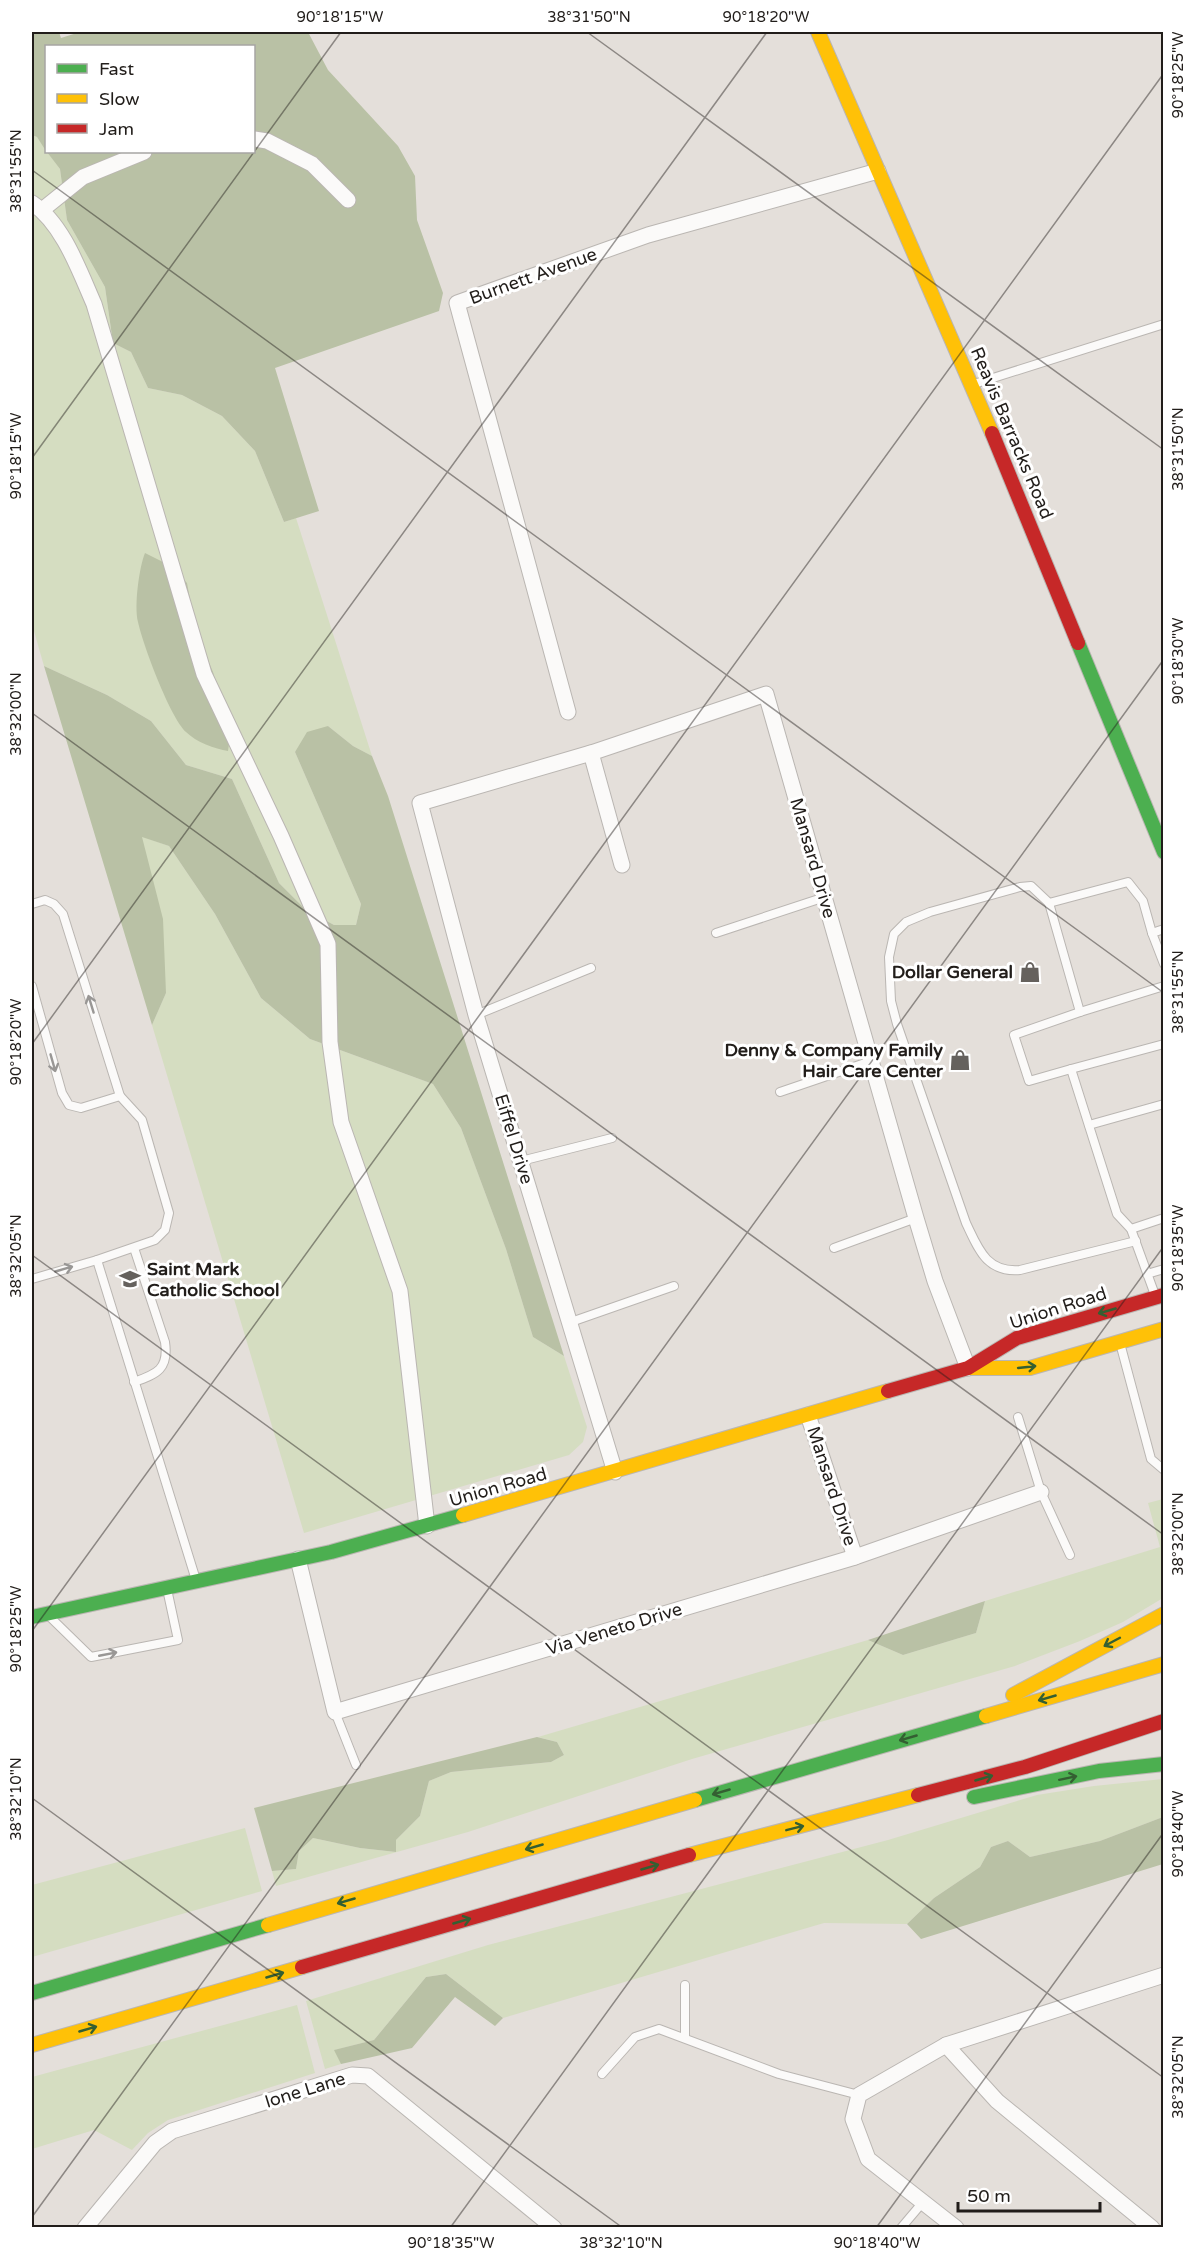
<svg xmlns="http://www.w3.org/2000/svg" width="1195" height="2259" viewBox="0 0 1195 2259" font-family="'Varela Round',sans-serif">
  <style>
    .green { fill: #d5ddc1 }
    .forest { fill: #b9c1a5 }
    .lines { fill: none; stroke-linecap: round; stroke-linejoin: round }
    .lane-casing { stroke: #bab6b2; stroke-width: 10 }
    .street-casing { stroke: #bab6b2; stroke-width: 17 }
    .fast-casing { stroke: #bab6b2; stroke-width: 16 }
    .slow-casing { stroke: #bab6b2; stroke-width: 16 }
    .jam-casing { stroke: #bab6b2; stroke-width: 16 }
    .lane { stroke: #fbfaf9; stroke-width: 8 }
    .street { stroke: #fbfaf9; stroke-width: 15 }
    .fast { stroke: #4caf50; stroke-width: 14 }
    .slow { stroke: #ffc107; stroke-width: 14 }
    .jam { stroke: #c62828; stroke-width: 14 }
    .oneway { stroke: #999795 }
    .oneway2 { stroke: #345f32 }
    .ticks { fill: none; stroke: #211d1a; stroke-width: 1.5; stroke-opacity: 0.45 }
    .labels { text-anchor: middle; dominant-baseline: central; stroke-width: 6; stroke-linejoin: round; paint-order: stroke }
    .street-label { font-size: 18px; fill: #211d1a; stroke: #fff }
    .poi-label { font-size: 18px; font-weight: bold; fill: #211d1a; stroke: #fff; text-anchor: end }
    .neatline { fill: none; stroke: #211d1a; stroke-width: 2 }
    .ticks-label { font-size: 15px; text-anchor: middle; fill: #211d1a }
  </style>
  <rect width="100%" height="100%" fill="#e4dfda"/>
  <g class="green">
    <polygon points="32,135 37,137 60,169 67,220 105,287 113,343 131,352 148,388 182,395 222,416 255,451 284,522 296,518 372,756 353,746 328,726 295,752 361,904 356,925 334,925 306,910 279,883 232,779 186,765 151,721 107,695 44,666 32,624"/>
    <polygon points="141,836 169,846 215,914 261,998 310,1039 433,1084 461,1128 506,1249 533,1337 564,1356 587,1427 583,1442 569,1455 304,1533 152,1025 166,993"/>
    <polygon points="1163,1499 1163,1598 1123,1622 1080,1641 1015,1666 692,1759 468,1832 276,1886 272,1871 296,1869 299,1851 313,1838 360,1848 396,1852 396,1840 420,1816 429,1781 451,1772 551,1762 564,1755 557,1742 538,1737 868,1640 903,1655 976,1633 985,1601 1160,1547 1148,1503"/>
    <polygon points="1163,1779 1163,1817 1100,1841 1030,1857 1008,1841 991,1847 980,1867 934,1898 907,1924 824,1923 503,2018 446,1974 426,1977 374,2040 335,2050 341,2064 325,2069 306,2001 488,1945 888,1840 1037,1795 1094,1786"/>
    <polygon points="245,1828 262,1891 32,1957 32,1885"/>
    <polygon points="297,2005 315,2073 168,2120 148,2133 132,2150 94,2130 32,2149 32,2077"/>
  </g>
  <g class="forest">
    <polygon points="32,32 59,32 61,38 80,32 308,32 328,70 398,146 415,176 417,220 443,293 439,311 275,368 319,511 284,522 255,451 222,416 182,395 148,388 131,352 113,343 105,287 67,220 60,169 47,152 254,152 254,46 46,46 46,151 37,137 32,135"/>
    <path d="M145 553 171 566 187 583 196 632 213 672 230 737 228 751C215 749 196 742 186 732 170 717 143 645 138 622 134 606 139 568 145 553Z"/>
    <polygon points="44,666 107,695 151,721 186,765 232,779 279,883 306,910 334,925 356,925 361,904 295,752 307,732 328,726 353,746 372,756 388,796 564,1356 533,1337 506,1249 461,1128 433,1084 310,1039 261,998 215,914 169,846 142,837 163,919 166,993 152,1025"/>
    <polygon points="985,1601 976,1633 903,1655 868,1640"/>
    <polygon points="537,1737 557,1742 564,1755 551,1762 451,1772 429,1781 420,1816 396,1840 396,1852 360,1848 313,1838 299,1851 296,1869 272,1871 254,1808"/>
    <polygon points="1163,1817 1163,1864 921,1939 907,1924 934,1898 980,1867 991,1847 1008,1841 1030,1857 1100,1841"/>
    <polygon points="446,1974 503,2018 495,2026 455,1997 412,2048 341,2064 334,2050 374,2040 426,1977"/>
  </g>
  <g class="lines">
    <defs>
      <g id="lane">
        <polyline points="974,384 1164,324"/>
        <path d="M1049 903 1031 886 1020 887 930 912 906 922 894 934 889 957 891 1001 897 1024 966 1223C978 1248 986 1273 1020 1270L1136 1241"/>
        <polyline points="32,904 45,900 54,904 63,914 120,1096 81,1108 69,1105 62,1093 32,986"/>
        <polyline points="1164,929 1152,933 1164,964"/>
        <polyline points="716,933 825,897"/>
        <polyline points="1080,1012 1164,986"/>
        <polyline points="476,1015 591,968"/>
        <polyline points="1071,1069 1029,1081 1014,1035 1080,1012 1049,903 1128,882 1143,901 1152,933"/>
        <polyline points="780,1092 871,1061"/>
        <polyline points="120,1096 142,1120 169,1213 165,1230 155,1240 97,1260 196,1580"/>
        <polyline points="1089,1125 1164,1104"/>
        <polyline points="521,1161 612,1138"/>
        <polyline points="1131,1229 1164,1218"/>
        <polyline points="834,1248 916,1218"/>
        <polyline points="1147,1274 1164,1269"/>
        <polyline points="32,1279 97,1260"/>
        <polyline points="1155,1295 1131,1229 1117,1214 1071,1069 1164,1044"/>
        <polyline points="571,1322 674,1286"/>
        <polyline points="1120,1343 1151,1459 1164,1470"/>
        <path d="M134 1382C157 1374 169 1369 165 1342L134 1248"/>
        <polyline points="1018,1417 1041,1492 1070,1555"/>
        <polyline points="50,1617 91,1657 178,1640 167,1589"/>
        <polyline points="335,1712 356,1765"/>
        <polyline points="685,2038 685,1985"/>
        <polyline points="602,2074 635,2037 659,2029 779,2074 859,2095"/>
        <polyline points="901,2228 923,2202"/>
      </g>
      <g id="street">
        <polyline points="254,139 267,141 312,164 348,200"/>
        <path d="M32 203C63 224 79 270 94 304L204 674 281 836 328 944 330 1042 341 1122 400 1291 427 1526"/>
        <polyline points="42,210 83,177 144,152"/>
        <polyline points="568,712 457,303 648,235 878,171"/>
        <polyline points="591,753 622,865"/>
        <polyline points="808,1415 855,1557"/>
        <polyline points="615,1472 476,1015 420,803 591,753 766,694 916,1218 935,1281 968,1368"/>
        <polyline points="298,1559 335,1712 855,1557 1041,1492"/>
        <polyline points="946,2045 997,2101 1152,2228"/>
        <polyline points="85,2228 155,2143 172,2131 352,2075 368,2076 554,2228"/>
        <polyline points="956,2228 868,2159 853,2119 859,2095 946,2045 1164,1975"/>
      </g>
      <g id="fast">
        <polyline points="1078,643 1164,852"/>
        <polyline points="32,1617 331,1552 463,1515"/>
        <polyline points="974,1797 1099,1771 1164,1764"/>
        <polyline points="695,1800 986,1716"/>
        <polyline points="32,1993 268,1925"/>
      </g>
      <g id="slow">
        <polyline points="818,32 992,433"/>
        <polyline points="969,1368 1030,1368 1164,1329"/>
        <polyline points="463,1515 888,1391"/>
        <polyline points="1013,1695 1164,1614"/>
        <polyline points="986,1716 1164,1664"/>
        <polyline points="689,1855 918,1795"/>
        <polyline points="268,1925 695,1800"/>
        <polyline points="32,2045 302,1967"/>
      </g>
      <g id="jam">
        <polyline points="992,433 1078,643"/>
        <polyline points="888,1391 968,1368 1017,1338 1164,1295"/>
        <polyline points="918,1795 1025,1767 1164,1721"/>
        <polyline points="302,1967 689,1855"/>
      </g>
    </defs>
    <use href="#lane" class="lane-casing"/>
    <use href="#street" class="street-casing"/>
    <use href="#fast" class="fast-casing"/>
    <use href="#slow" class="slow-casing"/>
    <use href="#jam" class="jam-casing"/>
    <use href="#lane" class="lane"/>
    <use href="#street" class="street"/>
    <use href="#fast" class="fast"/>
    <use href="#slow" class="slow"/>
    <use href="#jam" class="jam"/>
  </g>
  <defs><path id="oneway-shaft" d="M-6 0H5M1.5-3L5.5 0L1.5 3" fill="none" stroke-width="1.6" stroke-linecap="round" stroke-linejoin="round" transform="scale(1.5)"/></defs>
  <g class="oneway">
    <use href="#oneway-shaft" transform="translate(91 1004) rotate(-107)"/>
    <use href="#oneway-shaft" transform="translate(53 1063) rotate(74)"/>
    <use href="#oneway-shaft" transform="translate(64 1269) rotate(-16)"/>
    <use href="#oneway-shaft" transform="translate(108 1654) rotate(-11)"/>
  </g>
  <g class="oneway2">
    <use href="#oneway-shaft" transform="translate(1107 1311) rotate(164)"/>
    <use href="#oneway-shaft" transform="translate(1027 1367) rotate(-6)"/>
    <use href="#oneway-shaft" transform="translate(1112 1642) rotate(152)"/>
    <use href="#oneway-shaft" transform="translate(1047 1698) rotate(164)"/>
    <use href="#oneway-shaft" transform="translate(908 1738) rotate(164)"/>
    <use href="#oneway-shaft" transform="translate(984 1778) rotate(-16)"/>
    <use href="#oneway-shaft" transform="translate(1068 1778) rotate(-12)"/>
    <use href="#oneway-shaft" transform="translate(721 1792) rotate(164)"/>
    <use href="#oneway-shaft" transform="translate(795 1828) rotate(-14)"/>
    <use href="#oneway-shaft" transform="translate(534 1847) rotate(164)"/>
    <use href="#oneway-shaft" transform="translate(650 1867) rotate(-16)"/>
    <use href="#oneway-shaft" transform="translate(346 1901) rotate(164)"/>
    <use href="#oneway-shaft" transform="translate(462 1921) rotate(-16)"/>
    <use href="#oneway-shaft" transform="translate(275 1975) rotate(-16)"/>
    <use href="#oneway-shaft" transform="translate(88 2029) rotate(-16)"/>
  </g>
  <path class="ticks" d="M587 32 1164 450M32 170 1164 993M32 458 341 32M32 713 1164 1535M32 1044 767 32M32 1255 1164 2078M32 1631 1164 73M32 1798 623 2228M32 2217 1164 659M450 2228 1164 1246M876 2228 1164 1832"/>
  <defs>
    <symbol id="shop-bare" viewBox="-9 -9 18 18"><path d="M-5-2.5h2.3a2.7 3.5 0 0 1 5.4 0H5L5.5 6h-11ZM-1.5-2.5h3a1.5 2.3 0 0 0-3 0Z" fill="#65615d" stroke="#fff" stroke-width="2.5" paint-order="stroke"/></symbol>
    <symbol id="school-bare" viewBox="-9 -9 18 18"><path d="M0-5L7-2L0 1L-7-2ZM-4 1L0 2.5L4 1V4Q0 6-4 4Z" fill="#65615d" stroke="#fff" stroke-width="2.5" paint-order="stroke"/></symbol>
  </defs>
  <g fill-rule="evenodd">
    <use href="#shop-bare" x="1015" y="957" width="30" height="30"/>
    <use href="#shop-bare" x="945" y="1045" width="30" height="30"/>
    <use href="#school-bare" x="115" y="1264" width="30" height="30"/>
  </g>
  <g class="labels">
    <g class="street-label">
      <text transform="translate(533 276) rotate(-20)">Burnett Avenue</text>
      <text transform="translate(1012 433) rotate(67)">Reavis Barracks Road</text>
      <text transform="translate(813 858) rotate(74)">Mansard Drive</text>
      <text transform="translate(514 1139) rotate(73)">Eiffel Drive</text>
      <text transform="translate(1058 1308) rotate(-18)">Union Road</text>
      <text transform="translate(832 1486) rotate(72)">Mansard Drive</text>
      <text transform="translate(498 1487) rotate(-16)">Union Road</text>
      <text transform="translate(614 1629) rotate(-17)">Via Veneto Drive</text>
      <text transform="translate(305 2090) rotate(-17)">Ione Lane</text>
    </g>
    <g class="poi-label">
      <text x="1013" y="972">Dollar General</text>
      <text x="943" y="1050">Denny &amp; Company Family<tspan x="943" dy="21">Hair Care Center</tspan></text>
      <text x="147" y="1269" text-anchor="start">Saint Mark<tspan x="147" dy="21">Catholic School</tspan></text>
    </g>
  </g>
  <rect width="1195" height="2259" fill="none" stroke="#ffffff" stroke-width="66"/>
  <rect x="45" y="45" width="210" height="108" fill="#ffffff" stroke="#a6a5a3" stroke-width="1.5"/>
  <rect x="57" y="64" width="30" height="9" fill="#4caf50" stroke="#a6a5a3" stroke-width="1.5"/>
  <text x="99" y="75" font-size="18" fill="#211d1a">Fast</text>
  <rect x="57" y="94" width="30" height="9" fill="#ffc107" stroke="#a6a5a3" stroke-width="1.5"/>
  <text x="99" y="105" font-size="18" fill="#211d1a">Slow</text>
  <rect x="57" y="124" width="30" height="9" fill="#c62828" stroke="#a6a5a3" stroke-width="1.5"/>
  <text x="99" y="135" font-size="18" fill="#211d1a">Jam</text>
  <path d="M958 2202v9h142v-9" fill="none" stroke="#211d1a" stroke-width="3"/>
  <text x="967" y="2202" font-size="18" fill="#211d1a" stroke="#ffffff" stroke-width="4.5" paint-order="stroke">50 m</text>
  <rect x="33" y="33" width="1129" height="2193" class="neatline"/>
  <g class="ticks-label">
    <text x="340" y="22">90°18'15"W</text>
    <text x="589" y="22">38°31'50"N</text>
    <text x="766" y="22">90°18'20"W</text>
    <text transform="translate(1178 75) rotate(-90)" y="5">90°18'25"W</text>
    <text transform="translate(16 171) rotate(-90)" y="5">38°31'55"N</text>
    <text transform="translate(1178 449) rotate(-90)" y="5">38°31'50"N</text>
    <text transform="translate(16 456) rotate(-90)" y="5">90°18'15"W</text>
    <text transform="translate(1178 661) rotate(-90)" y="5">90°18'30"W</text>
    <text transform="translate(16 714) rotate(-90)" y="5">38°32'00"N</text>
    <text transform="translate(1178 992) rotate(-90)" y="5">38°31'55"N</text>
    <text transform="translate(16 1042) rotate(-90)" y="5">90°18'20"W</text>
    <text transform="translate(1178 1248) rotate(-90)" y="5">90°18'35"W</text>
    <text transform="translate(16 1256) rotate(-90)" y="5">38°32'05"N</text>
    <text transform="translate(1178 1534) rotate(-90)" y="5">38°32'00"N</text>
    <text transform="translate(16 1629) rotate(-90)" y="5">90°18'25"W</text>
    <text transform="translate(16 1799) rotate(-90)" y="5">38°32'10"N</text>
    <text transform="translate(1178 1834) rotate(-90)" y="5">90°18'40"W</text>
    <text transform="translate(1178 2077) rotate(-90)" y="5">38°32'05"N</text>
    <text x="451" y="2248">90°18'35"W</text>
    <text x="621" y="2248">38°32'10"N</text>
    <text x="877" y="2248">90°18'40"W</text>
  </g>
</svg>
